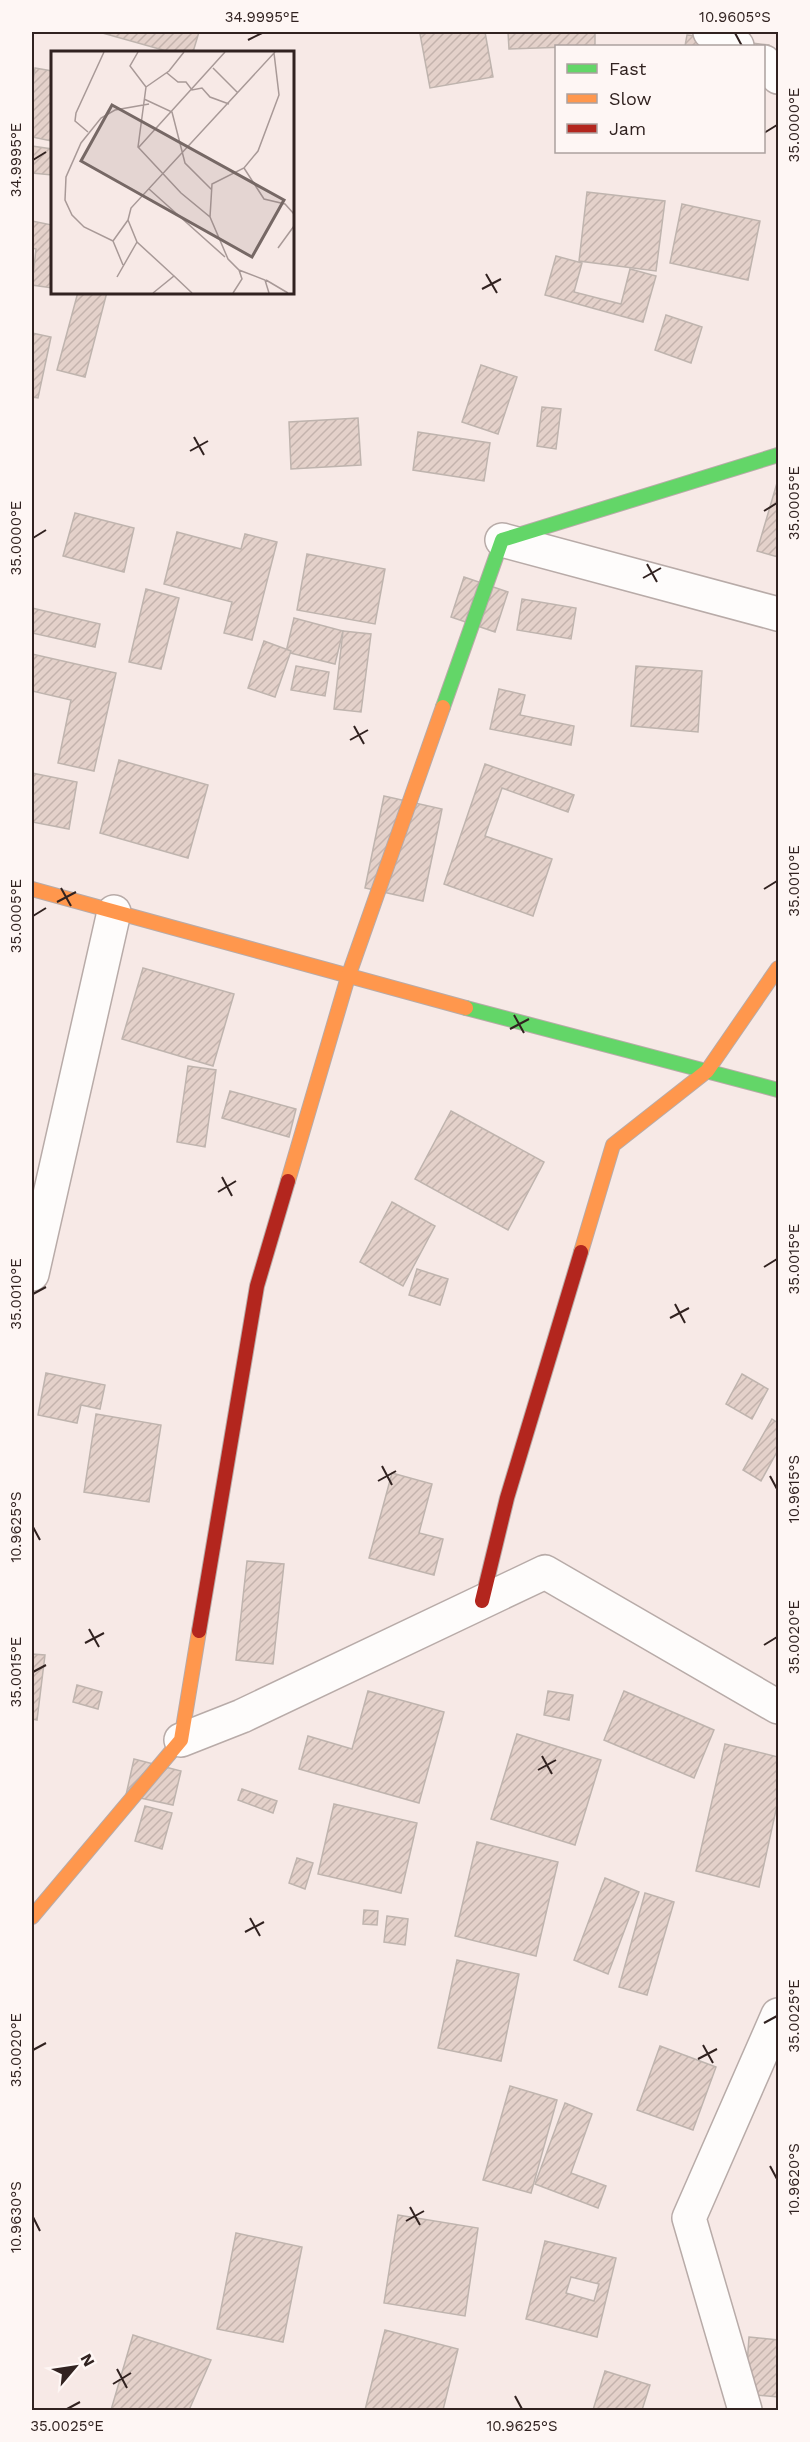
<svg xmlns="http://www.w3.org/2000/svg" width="810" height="2442" viewBox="0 0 810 2442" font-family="'Work Sans',sans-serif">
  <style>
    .building { fill: url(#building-hatch); stroke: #bfb4ae; stroke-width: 1.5; fill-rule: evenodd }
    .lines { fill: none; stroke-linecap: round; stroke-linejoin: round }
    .street-casing { stroke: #b8aba8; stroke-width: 36 }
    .fast-casing { stroke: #b8aba8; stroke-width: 16 }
    .slow-casing { stroke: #b8aba8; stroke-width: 16 }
    .jam-casing { stroke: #b8aba8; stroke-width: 16 }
    .street { stroke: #fefcfb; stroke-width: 33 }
    .fast { stroke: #63d668; stroke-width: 14 }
    .slow { stroke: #ff974d; stroke-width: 14 }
    .jam { stroke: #b3261e; stroke-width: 14 }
    .ticks { fill: none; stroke: #312220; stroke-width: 2 }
    .inset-road { fill: none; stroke: #a89997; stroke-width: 1.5 }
    .view { fill: #766865; fill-opacity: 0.15; stroke: #766865; stroke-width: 3 }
    .inset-edge { fill: none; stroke: #312220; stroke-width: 3 }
    .neatline { fill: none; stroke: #312220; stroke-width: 2 }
    .ticks-label { font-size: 15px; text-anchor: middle; fill: #312220 }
  </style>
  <defs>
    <pattern id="building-hatch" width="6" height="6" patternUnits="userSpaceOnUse" patternTransform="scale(1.5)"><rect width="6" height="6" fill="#e4d1ca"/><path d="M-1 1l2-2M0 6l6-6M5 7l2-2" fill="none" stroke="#c4b3ad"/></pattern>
  </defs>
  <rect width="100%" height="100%" fill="#f7e9e6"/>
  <g class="building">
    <polygon points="99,32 199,32 193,52 170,52"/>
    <polygon points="436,32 485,32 493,77 430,88 420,34"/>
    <polygon points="508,32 595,32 595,46 509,49"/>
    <polygon points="687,35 769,45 764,90 764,46 685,46"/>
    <polygon points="35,68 52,71 52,141 32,137 32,89"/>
    <polygon points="32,146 52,149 52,175 32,173"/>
    <polygon points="587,192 665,201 656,271 579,261"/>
    <polygon points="682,204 760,221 748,280 670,263"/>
    <polygon points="32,221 52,225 52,288 32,285 36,249 32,248"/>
    <polygon points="556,256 582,263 574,292 621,304 630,269 656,276 643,322 545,295"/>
    <polygon points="78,292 107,292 85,377 57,370"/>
    <polygon points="666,315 702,327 691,363 655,350"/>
    <polygon points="32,333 51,337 38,398 32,397"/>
    <polygon points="481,365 517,377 498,434 462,422"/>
    <polygon points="542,407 561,409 556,449 537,446"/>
    <polygon points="358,418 361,465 291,469 289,422"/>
    <polygon points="418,432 490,443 484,481 413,470"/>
    <polygon points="777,483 778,484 778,557 757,551"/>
    <polygon points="75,513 134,528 124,572 63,556"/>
    <polygon points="177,532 241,549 245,534 277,542 252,640 224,633 232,602 164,584"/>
    <polygon points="307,554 385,569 375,624 297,610"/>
    <polygon points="464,577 508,592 495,632 451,617"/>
    <polygon points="146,589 179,598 161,669 129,662"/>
    <polygon points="522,599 576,608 571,639 517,630"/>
    <polygon points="32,608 100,624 95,647 32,633"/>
    <polygon points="294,618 343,631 335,664 286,652"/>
    <polygon points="343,631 371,634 361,712 334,709"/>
    <polygon points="264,641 291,651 275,697 248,688"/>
    <polygon points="32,654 116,673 94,771 58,763 71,700 32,691"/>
    <polygon points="296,666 329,672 325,696 291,690"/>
    <polygon points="636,666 702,671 698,732 631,726"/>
    <polygon points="499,689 525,695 520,715 574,726 571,745 490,729"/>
    <polygon points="119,760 208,785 188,858 100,833"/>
    <polygon points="485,764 574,795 568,812 502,788 485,836 552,859 533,916 444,884"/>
    <polygon points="32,773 77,782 69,829 32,822"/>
    <polygon points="384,796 442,809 423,901 365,888"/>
    <polygon points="143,968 234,994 213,1066 122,1039"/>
    <polygon points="188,1066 216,1070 205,1147 177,1142"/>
    <polygon points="230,1091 296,1109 289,1137 222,1118"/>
    <polygon points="451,1111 544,1162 508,1230 415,1179"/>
    <polygon points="392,1202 435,1226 403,1286 360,1262"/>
    <polygon points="417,1269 448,1279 440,1305 409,1295"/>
    <polygon points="46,1373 105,1385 100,1409 81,1405 77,1423 38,1415"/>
    <polygon points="742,1374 768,1389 752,1419 726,1404"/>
    <polygon points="96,1414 161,1425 149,1502 84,1492"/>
    <polygon points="772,1419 778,1423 778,1450 761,1481 743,1470"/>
    <polygon points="392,1473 432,1484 419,1533 443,1539 434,1575 369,1558"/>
    <polygon points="247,1561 284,1564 273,1664 236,1660"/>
    <polygon points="32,1654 45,1655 37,1720 32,1719"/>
    <polygon points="77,1685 102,1692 98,1709 73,1702"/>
    <polygon points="368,1691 444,1712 419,1803 299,1769 308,1736 352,1749"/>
    <polygon points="548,1691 573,1695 569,1720 544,1715"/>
    <polygon points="624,1691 714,1730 694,1778 604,1740"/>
    <polygon points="517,1734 601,1760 575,1845 491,1819"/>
    <polygon points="725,1744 778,1757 778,1801 759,1887 696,1871"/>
    <polygon points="134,1759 181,1771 173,1805 126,1795"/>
    <polygon points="242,1789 277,1801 273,1813 238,1800"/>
    <polygon points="334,1804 417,1823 401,1893 318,1874"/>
    <polygon points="145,1806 172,1813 162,1849 135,1841"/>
    <polygon points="477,1842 558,1862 536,1956 455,1936"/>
    <polygon points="297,1858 313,1863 305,1889 289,1883"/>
    <polygon points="605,1878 639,1892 608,1974 574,1960"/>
    <polygon points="645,1893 674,1902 647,1995 619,1987"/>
    <polygon points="364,1910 378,1911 377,1925 363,1924"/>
    <polygon points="387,1916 408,1919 405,1945 384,1942"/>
    <polygon points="457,1960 519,1974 501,2061 438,2048"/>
    <polygon points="660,2046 716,2067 693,2130 637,2110"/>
    <polygon points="510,2086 557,2100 531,2193 483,2180"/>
    <polygon points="565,2103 592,2114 571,2173 606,2186 598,2208 535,2184"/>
    <polygon points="398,2215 478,2228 465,2316 384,2303"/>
    <polygon points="236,2233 302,2247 283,2342 217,2329"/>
    <path d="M545 2241 616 2258 597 2337 526 2319ZM571 2277 599 2284 594 2301 566 2293Z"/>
    <polygon points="385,2330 458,2349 443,2410 365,2410"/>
    <polygon points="133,2335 211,2360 189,2410 111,2410"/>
    <polygon points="749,2337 778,2340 778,2397 745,2394"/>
    <polygon points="605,2371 650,2385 642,2410 593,2410"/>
  </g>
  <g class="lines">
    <defs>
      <g id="street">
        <polyline points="710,32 737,46"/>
        <polyline points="764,62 778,77"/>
        <polyline points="502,540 778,614"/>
        <polyline points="32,1274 114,912"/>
        <polyline points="181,1740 242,1716 545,1572 778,1707"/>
        <polyline points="745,2410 689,2218 778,2015"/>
      </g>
      <g id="fast">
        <polyline points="443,707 502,540 778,455"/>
        <polyline points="466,1008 778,1090"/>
      </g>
      <g id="slow">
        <polyline points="32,889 466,1008"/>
        <polyline points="288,1181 348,977 443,707"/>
        <polyline points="581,1252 613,1145 707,1071 778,968"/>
        <polyline points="32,1917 181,1740 199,1631"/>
      </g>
      <g id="jam">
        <polyline points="482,1601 507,1498 581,1252"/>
        <polyline points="199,1631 257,1286 288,1181"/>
      </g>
    </defs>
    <use href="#street" class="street-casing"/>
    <use href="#fast" class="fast-casing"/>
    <use href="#slow" class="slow-casing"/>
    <use href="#jam" class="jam-casing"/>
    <use href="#street" class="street"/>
    <use href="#fast" class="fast"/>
    <use href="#slow" class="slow"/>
    <use href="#jam" class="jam"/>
  </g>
  <path class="ticks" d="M735 33 742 46M248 40 262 33M764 133 777 125M33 160 46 152M486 274 497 293M482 289 501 279M194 437 204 455M190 451 208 441M764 511 777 503M33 538 46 530M647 564 657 582M643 578 661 568M354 726 364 744M350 740 368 730M61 888 71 906M764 889 777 881M57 902 76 892M33 916 46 908M514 1015 524 1033M510 1029 529 1019M222 1177 232 1196M218 1192 236 1181M764 1267 777 1259M33 1294 46 1287M675 1304 685 1323M670 1318 689 1308M382 1466 392 1485M770 1476 777 1489M378 1481 396 1471M33 1527 40 1540M89 1629 99 1647M85 1643 104 1633M764 1645 777 1637M33 1672 46 1665M542 1756 552 1774M538 1770 556 1760M250 1918 260 1936M245 1932 264 1922M764 2023 777 2016M703 2045 713 2063M33 2050 46 2043M698 2059 717 2049M770 2166 777 2179M410 2207 420 2225M33 2217 40 2231M406 2221 424 2211M117 2369 127 2388M113 2384 131 2373M515 2396 522 2409M67 2409 80 2402"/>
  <g transform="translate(51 51)">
    <rect width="243" height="243" fill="#f7e9e6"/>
    <path class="inset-road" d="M87 1 79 15 95 36 87 96 130 142 159 166 177 208 188 219 214 229 218 242M162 17 187 42M116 22 127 31H135L141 39 151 37 159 46 178 53M95 36 118 20 133 1M93 48 121 61 134 112 161 139M37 81 24 70 25 62 53 1M88 96 174 1M193 117 213 148 234 153 243 163M98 138 174 206M159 166 161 133 193 117 207 100 228 44 223 2M77 169 62 190 33 176 21 164 14 149 15 126 30 92 50 67 64 59 98 53M62 190 72 214M227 197 243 175M123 225 86 191 77 169 80 157 224 1M66 226 86 191M215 229 237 242M102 242 123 225 141 242M182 242 191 228 188 219"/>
    <path class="view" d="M61 54 233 149 201 206 30 110Z"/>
    <rect width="243" height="243" class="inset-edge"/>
  </g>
  <rect width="810" height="2442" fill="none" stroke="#fef6f4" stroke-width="66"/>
  <rect x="555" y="45" width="210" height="108" fill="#fef6f4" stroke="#aca19f" stroke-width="1.5"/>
  <rect x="567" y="64" width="30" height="9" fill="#63d668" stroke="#aca19f" stroke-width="1.5"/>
  <text x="609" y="75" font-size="18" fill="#312220">Fast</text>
  <rect x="567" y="94" width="30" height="9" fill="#ff974d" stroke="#aca19f" stroke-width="1.5"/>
  <text x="609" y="105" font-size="18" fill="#312220">Slow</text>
  <rect x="567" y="124" width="30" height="9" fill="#b3261e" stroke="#aca19f" stroke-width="1.5"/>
  <text x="609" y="135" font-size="18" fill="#312220">Jam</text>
  <g transform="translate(75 2367) rotate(61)" stroke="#fef6f4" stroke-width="4.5" paint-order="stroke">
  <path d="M0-4.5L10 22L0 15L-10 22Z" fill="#312220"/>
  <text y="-9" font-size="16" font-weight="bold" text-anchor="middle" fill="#312220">N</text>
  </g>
  <rect x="33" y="33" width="744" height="2376" class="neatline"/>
  <g class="ticks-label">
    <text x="262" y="22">34.9995°E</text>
    <text x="735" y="22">10.9605°S</text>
    <text transform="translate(794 125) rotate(-90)" y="5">35.0000°E</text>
    <text transform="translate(16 160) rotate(-90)" y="5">34.9995°E</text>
    <text transform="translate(794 503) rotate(-90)" y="5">35.0005°E</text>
    <text transform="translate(16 538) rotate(-90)" y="5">35.0000°E</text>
    <text transform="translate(794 881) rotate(-90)" y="5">35.0010°E</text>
    <text transform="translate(16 916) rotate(-90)" y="5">35.0005°E</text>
    <text transform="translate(794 1259) rotate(-90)" y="5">35.0015°E</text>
    <text transform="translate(16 1294) rotate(-90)" y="5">35.0010°E</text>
    <text transform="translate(794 1489) rotate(-90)" y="5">10.9615°S</text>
    <text transform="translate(16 1527) rotate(-90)" y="5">10.9625°S</text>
    <text transform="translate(794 1637) rotate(-90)" y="5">35.0020°E</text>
    <text transform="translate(16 1672) rotate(-90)" y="5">35.0015°E</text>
    <text transform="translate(794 2016) rotate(-90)" y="5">35.0025°E</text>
    <text transform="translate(16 2050) rotate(-90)" y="5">35.0020°E</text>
    <text transform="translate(794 2179) rotate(-90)" y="5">10.9620°S</text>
    <text transform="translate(16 2217) rotate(-90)" y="5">10.9630°S</text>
    <text x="67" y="2431">35.0025°E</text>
    <text x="522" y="2431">10.9625°S</text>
  </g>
</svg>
